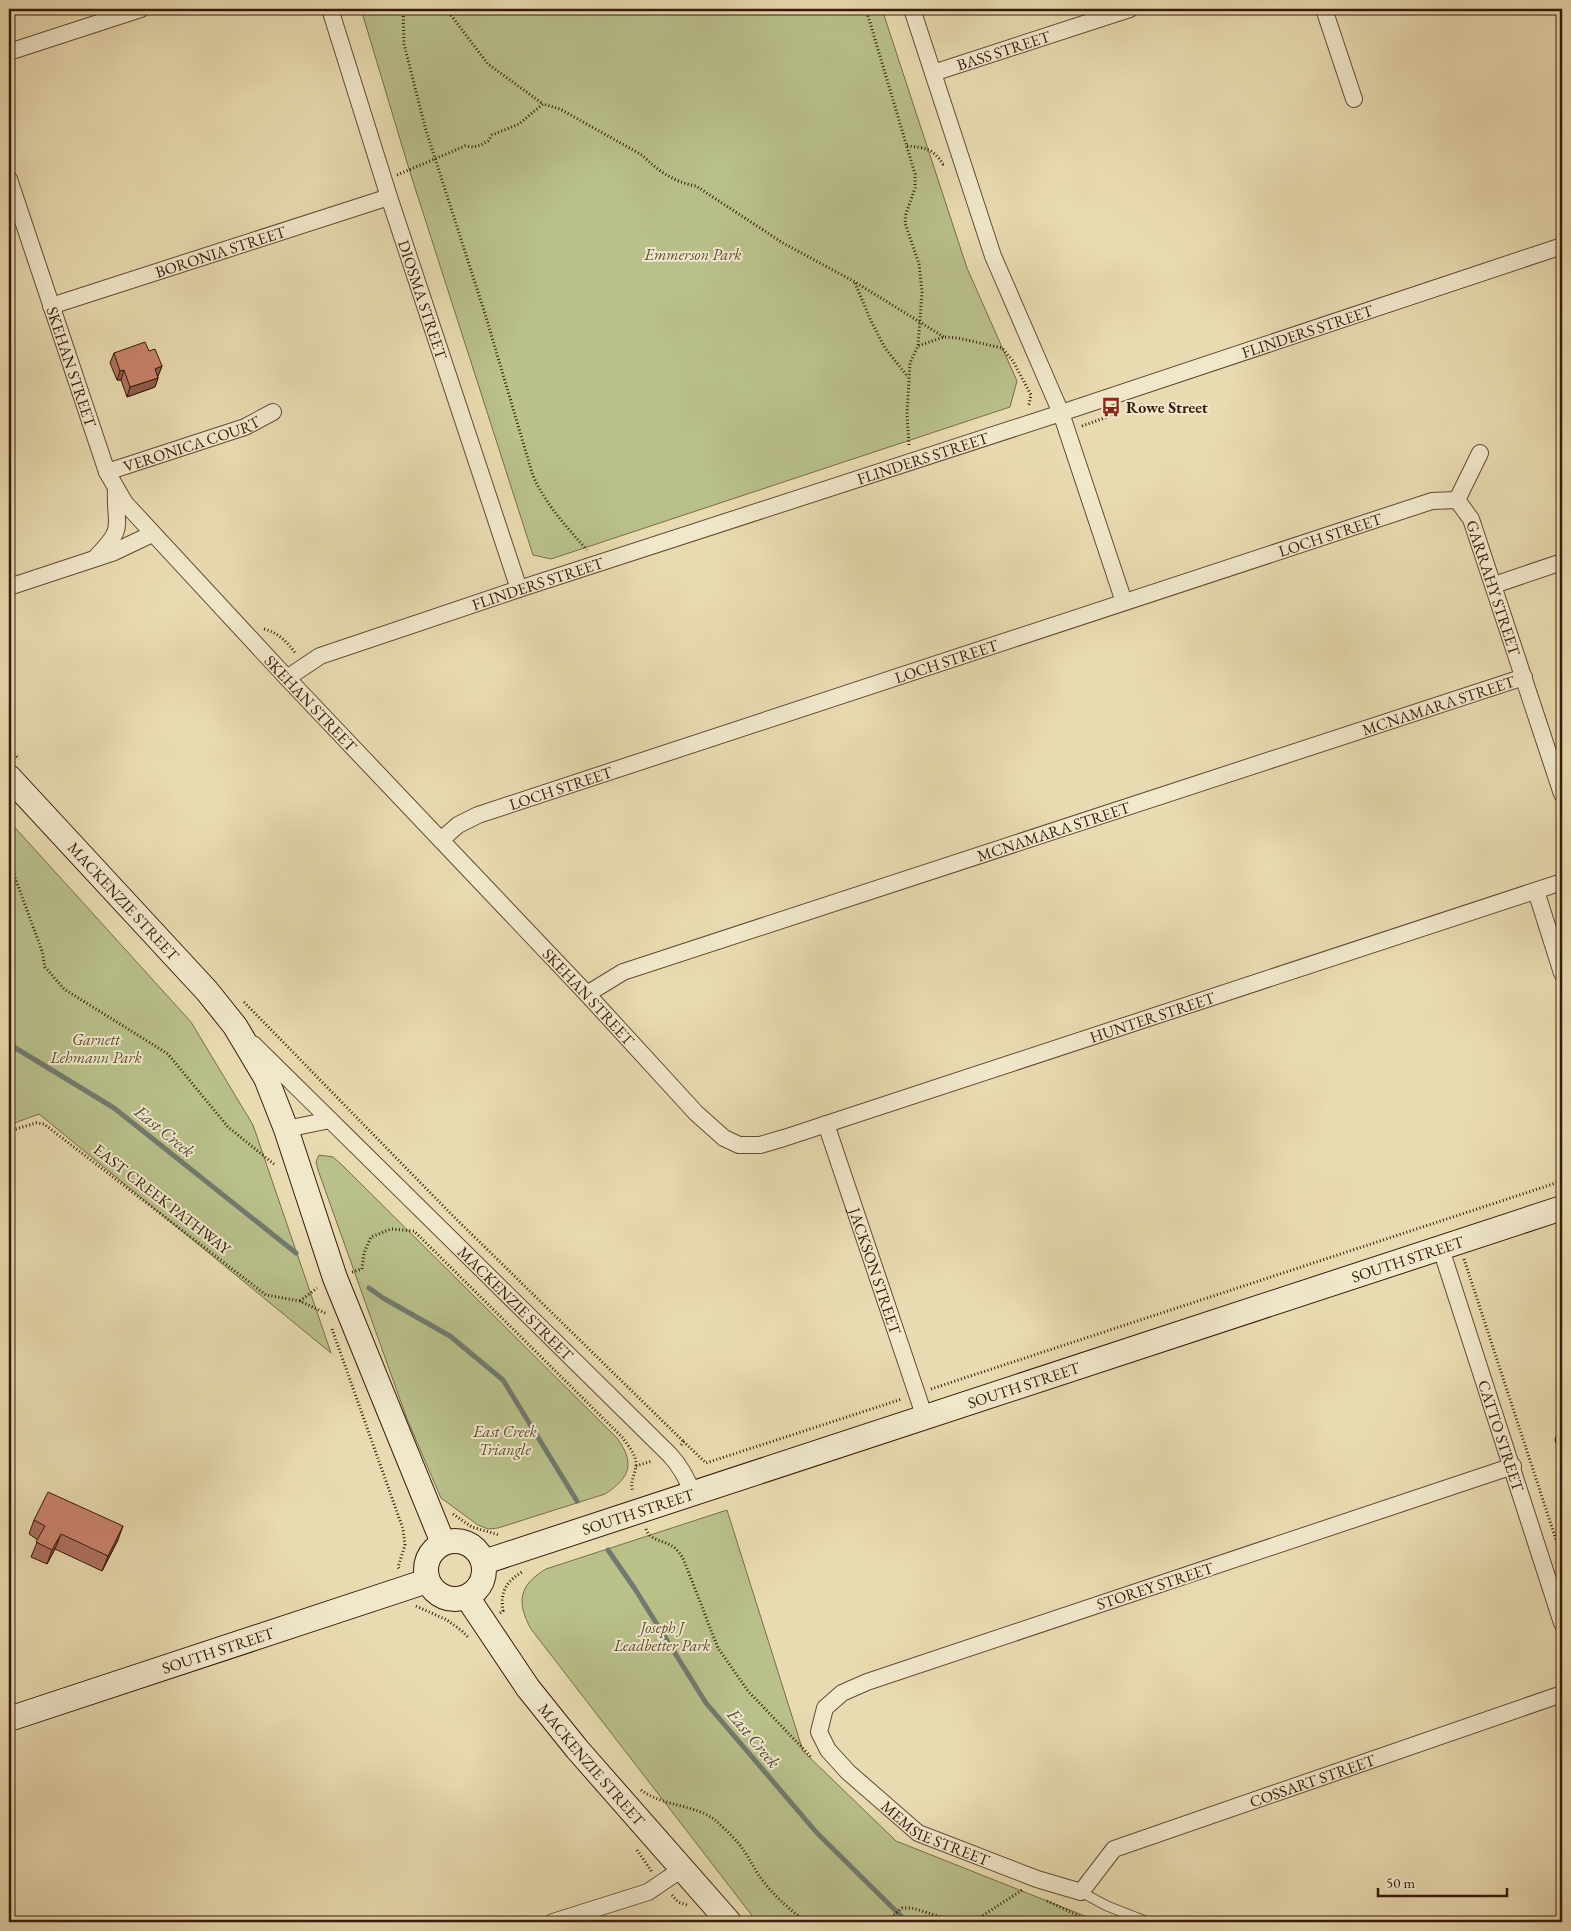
<svg xmlns="http://www.w3.org/2000/svg" width="1571" height="1931" viewBox="0 0 1571 1931" font-family="'EB Garamond',serif">
  <style>
    .green { fill: #b9c08a; stroke: #786d4a }
    .lines { fill: none; stroke-linecap: round; stroke-linejoin: round }
    .stream { stroke: #717a6e; stroke-width: 5 }
    .lane-casing { stroke: #634a34; stroke-width: 11 }
    .street-casing { stroke: #634a34; stroke-width: 18 }
    .secondary-casing { stroke: #361a0a; stroke-width: 26 }
    .path { stroke: #361a0a; stroke-width: 3; stroke-dasharray: 1 2.5; stroke-linecap: butt }
    .lane { stroke: #f1e8cc; stroke-width: 9 }
    .street { stroke: #f1e8cc; stroke-width: 16 }
    .secondary { stroke: #f1e8cc; stroke-width: 24 }
    .wall { fill: #ae725f; stroke: #361a0a }
    .shaded-wall { fill: #8d5c4e; stroke: #361a0a }
    .building { fill: #ca846f; stroke: #361a0a }
    .labels { text-anchor: middle; dominant-baseline: central; stroke-width: 4; stroke-linejoin: round; paint-order: stroke }
    .street-label { font-size: 16px; fill: #361a0a; stroke: #f1e8cc }
    .park-label { font-size: 16px; font-style: italic; fill: #5d4c30; stroke: #f1e8cc }
    .poi-label { font-size: 16px; font-weight: bold; fill: #361a0a; stroke: #f1e8cc; text-anchor: start }
    .water-label { font-size: 18px; font-style: italic; fill: #534a3c; stroke: #f1e8cc }
  </style>
  <rect width="100%" height="100%" fill="#e9dbb1"/>
  <filter id="stains"><feTurbulence type="fractalNoise" baseFrequency=".004" numOctaves="4"/><feColorMatrix values="0 0 0 0 .2 0 0 0 0 .09 0 0 0 0 .02 0 0 0 .5 -.17"/></filter>
  <radialGradient id="worn" r=".72"><stop offset=".6" stop-color="#630" stop-opacity="0"/><stop offset="1" stop-color="#630" stop-opacity=".3"/></radialGradient>
  <g class="green">
    <polygon points="361,9 882,9 967,268 1017,381 1010,407 551,559 533,555 409,169"/>
    <polygon points="9,821 191,1022 253,1125 331,1353 39,1114 9,1125"/>
    <path d="M319 1155 333 1157 342 1165 617 1438C635 1463 631 1477 605 1494L498 1528 488 1529 478 1525 441 1498 407 1419 318 1170 316 1162Z"/>
    <path d="M727 1510 803 1751 896 1841 1100 1922H757L531 1629C516 1602 519 1585 546 1569Z"/>
  </g>
  <g class="lines">
    <g class="stream">
      <polyline points="9,1044 114,1108 296,1253"/>
      <polyline points="369,1288 383,1298 450,1336 503,1380 577,1501"/>
      <polyline points="608,1550 635,1589 706,1703 817,1833 907,1922"/>
    </g>
    <defs>
      <polyline id="lane" points="1081,1892 1107,1906 1148,1922"/>
      <g id="street">
        <path id="s1" d="M330 9 389 197 519 589"/>
        <polyline points="912,9 993,256 1061,413 1124,602"/>
        <polyline points="1324,9 1354,99"/>
        <polyline points="9,52 141,9"/>
        <path id="s2" d="M933 73 1130 9"/>
        <path id="s3" d="M9 179 107 472 125 503 287 678 587 994 696 1113 724 1138 739 1145H760L784 1138 1562 882"/>
        <path id="s4" d="M51 306 389 197"/>
        <path id="s5" d="M107 472 245 427 273 412"/>
        <path id="s6" d="M1457 500 1471 519 1562 794"/>
        <polyline points="1457,500 1480,453"/>
        <path d="M97 556C127 526 114 526 116 489"/>
        <polyline points="1494,585 1562,562"/>
        <polyline points="9,587 112,553 152,534"/>
        <path id="s7" d="M287 678 320 656 519 589 1061 413 1562 246"/>
        <path id="s8" d="M441 840 458 825 478 815 1432 501 1457 500"/>
        <polyline points="1536,891 1562,973"/>
        <path id="s9" d="M587 994 623 972 1524 677"/>
        <path id="s10" d="M253 1044 670 1455C681 1467 687 1478 693 1494"/>
        <path id="s11" d="M826 1124 925 1418"/>
        <polyline points="286,1129 330,1120"/>
        <path id="s12" d="M1441 1249 1562 1623"/>
        <path id="s13" d="M1513 1466 867 1682 842 1693 825 1708 819 1732 828 1750 848 1772 918 1833 1037 1879 1081 1892 1114 1849 1562 1694"/>
        <polyline points="553,1922 648,1892 682,1869"/>
      </g>
      <g id="secondary">
        <path id="s14" d="M9 777 207 991 235 1026 266 1078 286 1129 335 1278 443 1543"/>
        <circle cx="455" cy="1570" r="29"/>
        <path id="s15" d="M484 1562 1562 1208"/>
        <path id="s16" d="M467 1597 528 1688 577 1749 729 1922"/>
        <path id="s17" d="M9 1719 427 1581"/>
      </g>
    </defs>
    <use href="#lane" class="lane-casing"/>
    <use href="#street" class="street-casing"/>
    <use href="#secondary" class="secondary-casing"/>
    <g class="path">
      <path d="M403 9 404 44 425 127 486 317 533 476C547 506 565 525 587 550"/>
      <polyline points="424,9 450,14 488,64 543,104"/>
      <polyline points="866,9 915,174 915,188 906,214 905,223 919,264 922,292 918,346"/>
      <path d="M907 146C926 148 932 148 943 164L946 163"/>
      <path d="M397 175 465 146 473 147 481 145 488 141 492 135 519 124 543 104 560 109 642 155C658 171 674 182 696 186L783 243 855 282 944 337"/>
      <polyline points="855,283 871,321 885,348 908,377"/>
      <polyline points="1082,426 1116,414"/>
      <polyline points="909,445 907,414 910,363 918,346 944,337 958,338 1002,348 1013,361 1031,395 1029,404 1027,406"/>
      <path d="M264 629C279 633 287 642 296 654"/>
      <polyline points="9,749 19,759"/>
      <polyline points="9,861 42,951 45,967 64,989 168,1054 228,1127 275,1165"/>
      <polyline points="244,1002 451,1214 684,1442"/>
      <polyline points="9,1131 36,1123 44,1124 266,1295 300,1301 327,1314"/>
      <polyline points="1464,1259 1562,1558"/>
      <path d="M352 1272 362 1269 364 1253 371 1237 391 1229 414 1231 623 1438C628 1446 636 1454 636 1464 636 1474 629 1481 633 1492"/>
      <polyline points="300,1301 317,1288"/>
      <polyline points="332,1329 403,1529 405,1545 398,1567 399,1569"/>
      <polyline points="931,1389 1562,1181"/>
      <polyline points="681,1445 684,1442 706,1463 902,1399"/>
      <polyline points="636,1466 652,1461"/>
      <polyline points="453,1514 472,1527 499,1535"/>
      <path d="M646 1529C650 1541 663 1540 672 1546 676 1548 680 1554 683 1558L718 1648 748 1691 812 1758"/>
      <polyline points="416,1606 447,1620 462,1631"/>
      <path d="M500 1613 503 1611C500 1592 506 1582 522 1572"/>
      <polyline points="462,1631 469,1638"/>
      <path d="M641 1790C664 1807 694 1804 715 1820 725 1829 737 1840 744 1851 749 1858 753 1866 758 1874 771 1893 788 1909 807 1922"/>
      <polyline points="637,1850 652,1872"/>
      <polyline points="672,1895 678,1902 687,1905"/>
      <polyline points="1047,1901 1092,1922"/>
      <polyline points="886,1922 902,1908 912,1908 941,1917 976,1920 1022,1890"/>
    </g>
    <use href="#lane" class="lane"/>
    <use href="#street" class="street"/>
    <use href="#secondary" class="secondary"/>
  </g>
  <g class="wall">
    <polygon points="149,351 162,366 158,376 158,378 155,387 127,397 121,380 117,380 110,363 114,353"/>
    <polygon points="1562,1429 1562,1454 1560,1454 1555,1440 1558,1430"/>
    <polygon points="34,1520 118,1540 102,1571 55,1549 47,1564 31,1557 38,1540 29,1534"/>
  </g>
  <g class="shaded-wall">
    <polygon points="162,366 158,376 151,379 155,369"/>
    <polygon points="124,370 121,380 117,380 120,371"/>
    <polygon points="158,378 155,387 127,397 130,387"/>
    <polygon points="1562,1447 1562,1454 1560,1454"/>
    <polygon points="123,1526 118,1540 102,1571 108,1556"/>
    <polygon points="61,1534 55,1549 47,1564 52,1550"/>
  </g>
  <g class="building">
    <polygon points="145,342 149,351 155,349 162,366 155,369 158,378 130,387 124,370 120,371 114,353"/>
    <polygon points="1562,1429 1562,1442 1558,1430"/>
    <polygon points="48,1492 123,1526 108,1556 61,1534 52,1550 36,1542 45,1526 34,1520"/>
  </g>
  <defs>
    <symbol id="bus-bare" viewBox="-9 -9 18 18"><path d="M-5-6H5V4H4V6H2V4H-2V6H-4V4H-5ZM-3.5-4V0h7V-4ZM-3.5 1.2v1.5H-2V1.2ZM2 1.2v1.5H3.5V1.2Z" fill="#8f2418" stroke="#f1e8cc" stroke-width="2.5" paint-order="stroke"/></symbol>
  </defs>
  <g fill-rule="evenodd">
    <use href="#bus-bare" x="1097" y="393" width="28" height="28"/>
  </g>
  <g class="labels">
    <g class="street-label">
      <text stroke="none"><textPath href="#s2" startOffset="74">BASS STREET</textPath></text>
      <text stroke="none"><textPath href="#s4" startOffset="178">BORONIA STREET</textPath></text>
      <text stroke="none"><textPath href="#s1" startOffset="305">DIOSMA STREET</textPath></text>
      <text stroke="none"><textPath href="#s7" startOffset="1079">FLINDERS STREET</textPath></text>
      <text stroke="none"><textPath href="#s3" startOffset="198">SKEHAN STREET</textPath></text>
      <text stroke="none"><textPath href="#s5" startOffset="89">VERONICA COURT</textPath></text>
      <text stroke="none"><textPath href="#s7" startOffset="674">FLINDERS STREET</textPath></text>
      <text stroke="none"><textPath href="#s8" startOffset="942">LOCH STREET</textPath></text>
      <text stroke="none"><textPath href="#s7" startOffset="269">FLINDERS STREET</textPath></text>
      <text stroke="none"><textPath href="#s6" startOffset="96">GARRAHY STREET</textPath></text>
      <text stroke="none"><textPath href="#s8" startOffset="538">LOCH STREET</textPath></text>
      <text stroke="none"><textPath href="#s3" startOffset="618">SKEHAN STREET</textPath></text>
      <text stroke="none"><textPath href="#s9" startOffset="900">MCNAMARA STREET</textPath></text>
      <text stroke="none"><textPath href="#s8" startOffset="132">LOCH STREET</textPath></text>
      <text stroke="none"><textPath href="#s9" startOffset="495">MCNAMARA STREET</textPath></text>
      <text stroke="none"><textPath href="#s14" startOffset="169">MACKENZIE STREET</textPath></text>
      <text stroke="none"><textPath href="#s3" startOffset="1022">SKEHAN STREET</textPath></text>
      <text stroke="none"><textPath href="#s3" startOffset="1668">HUNTER STREET</textPath></text>
      <text transform="translate(162 1199) rotate(38)">EAST CREEK PATHWAY</text>
      <text stroke="none"><textPath href="#s15" startOffset="972">SOUTH STREET</textPath></text>
      <text stroke="none"><textPath href="#s11" startOffset="155">JACKSON STREET</textPath></text>
      <text stroke="none"><textPath href="#s10" startOffset="369">MACKENZIE STREET</textPath></text>
      <text stroke="none"><textPath href="#s15" startOffset="568">SOUTH STREET</textPath></text>
      <text stroke="none"><textPath href="#s12" startOffset="196">CATTO STREET</textPath></text>
      <text stroke="none"><textPath href="#s15" startOffset="162">SOUTH STREET</textPath></text>
      <text transform="translate(1155 1586) rotate(-18)">STOREY STREET</text>
      <text stroke="none"><textPath href="#s17" startOffset="220">SOUTH STREET</textPath></text>
      <text stroke="none"><textPath href="#s16" startOffset="209">MACKENZIE STREET</textPath></text>
      <text stroke="none"><textPath href="#s13" startOffset="1336">COSSART STREET</textPath></text>
      <text stroke="none"><textPath href="#s13" startOffset="914">MEMSIE STREET</textPath></text>
    </g>
    <g class="park-label">
      <text x="693" y="254">Emmerson Park</text>
      <text x="96" y="1039">Garnett<tspan x="96" dy="18">Lehmann Park</tspan></text>
      <text x="505" y="1431">East Creek<tspan x="505" dy="18">Triangle</tspan></text>
      <text x="662" y="1627">Joseph J<tspan x="662" dy="18">Leadbetter Park</tspan></text>
    </g>
    <g class="poi-label">
      <text x="1126" y="407">Rowe Street</text>
    </g>
    <g class="water-label">
      <text transform="translate(165 1131) rotate(39)">East Creek</text>
      <text transform="translate(754 1738) rotate(50)">East Creek</text>
    </g>
  </g>
  <rect width="1571" height="1931" fill="none" stroke="#e9dbb1" stroke-width="30"/>
  <rect x="10" y="10" width="1551" height="1911" fill="none" stroke="#361a0a" stroke-width="2.5"/>
  <rect x="15" y="15" width="1541" height="1901" fill="none" stroke="#361a0a"/>
  <path d="M1378 1888v8h129v-8" fill="none" stroke="#361a0a" stroke-width="2.5"/>
  <text x="1386" y="1888" font-size="15" fill="#361a0a" stroke="#f1e8cc" stroke-width="4" paint-order="stroke">50 m</text>
  <rect width="100%" height="100%" filter="url(#stains)"/>
  <rect width="100%" height="100%" fill="url(#worn)"/>
</svg>
